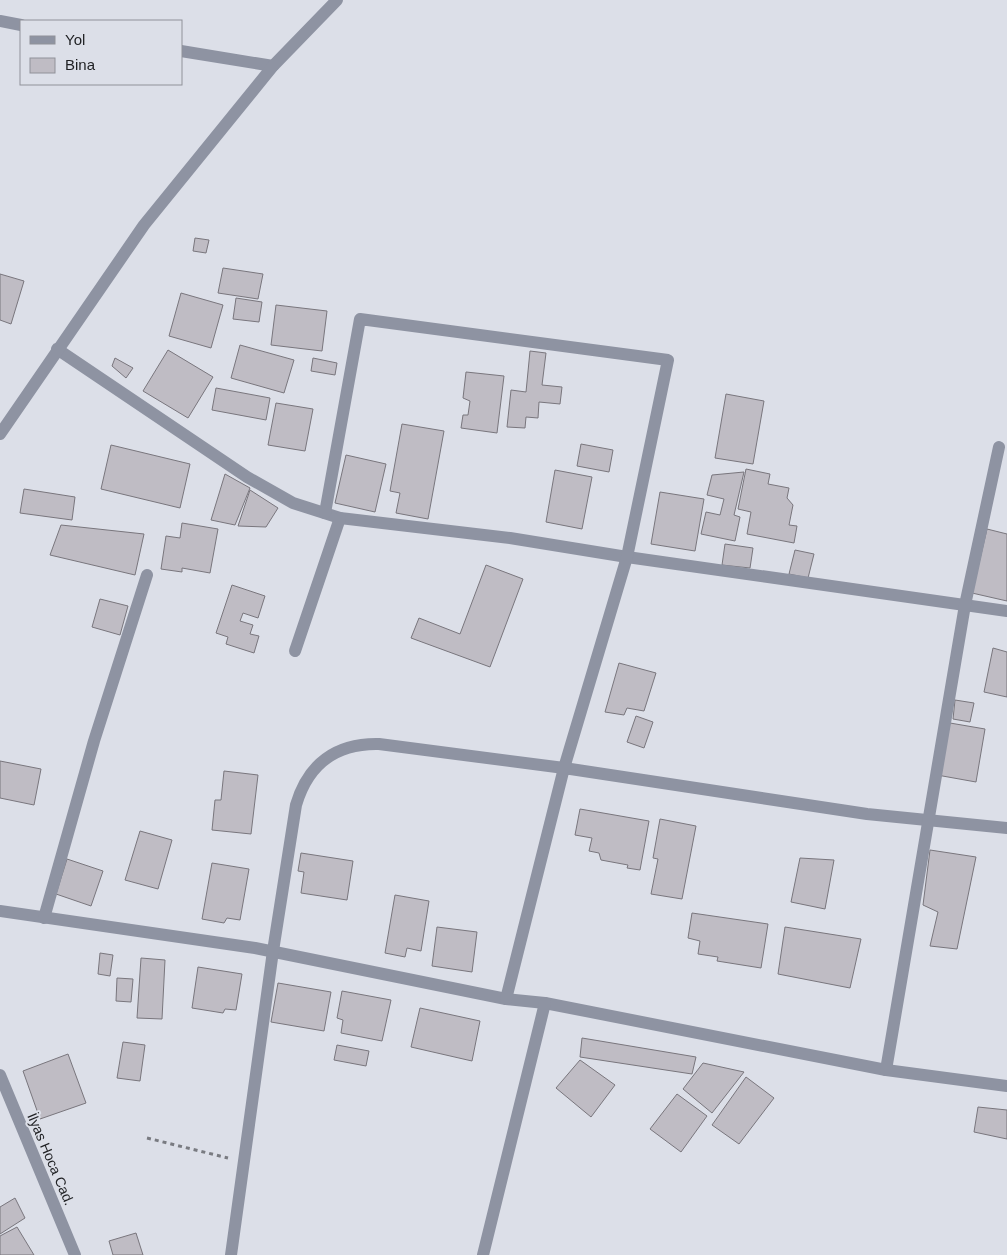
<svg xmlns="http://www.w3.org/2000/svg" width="1007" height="1255" viewBox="0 0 1007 1255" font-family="Arial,sans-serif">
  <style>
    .building { fill: #bfbcc4; stroke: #79767d }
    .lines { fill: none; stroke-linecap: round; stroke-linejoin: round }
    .path { stroke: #797b81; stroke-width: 3; stroke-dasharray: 4 4; stroke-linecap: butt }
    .minor { stroke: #8e93a2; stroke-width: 12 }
    .labels { text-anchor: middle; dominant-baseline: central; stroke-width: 4; stroke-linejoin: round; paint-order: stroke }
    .street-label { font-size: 14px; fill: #1e1f22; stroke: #dcdfe8 }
  </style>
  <rect width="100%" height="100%" fill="#dcdfe8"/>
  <g class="building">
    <polygon points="195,238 209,240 206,253 193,251"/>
    <polygon points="223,268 263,274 258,299 218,293"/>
    <polygon points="0,274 24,281 11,324 0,320"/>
    <polygon points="181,293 223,305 211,348 169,336"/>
    <polygon points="236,298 262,302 259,322 233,319"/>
    <polygon points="276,305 327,311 322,351 271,345"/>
    <polygon points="240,345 294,360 284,393 231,378"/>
    <polygon points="168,350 213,377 188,418 143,391"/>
    <polygon points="530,351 546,353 542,385 562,387 560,404 539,402 538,418 526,417 525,428 507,427 511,390 526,392"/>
    <polygon points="115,358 133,368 126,378 112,366"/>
    <polygon points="313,358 337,363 335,375 311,371"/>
    <polygon points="466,372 504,376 497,433 461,428 463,415 468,415 470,401 463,398"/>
    <polygon points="216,388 270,398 266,420 212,410"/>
    <polygon points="726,394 764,401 753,464 715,458"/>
    <polygon points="276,403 313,409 305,451 268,445"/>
    <polygon points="402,424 444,431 428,519 396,513 400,493 390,491"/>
    <polygon points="581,444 613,450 609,472 577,466"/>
    <polygon points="111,445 190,464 180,508 101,489"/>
    <polygon points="346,455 386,464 375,512 335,503"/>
    <polygon points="746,469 770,474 768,484 789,488 787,498 793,505 789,525 797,526 794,543 747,534 751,512 738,509"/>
    <polygon points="555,470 592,477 582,529 546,522"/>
    <polygon points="744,472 734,515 740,517 735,541 701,534 706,512 720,515 724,499 707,495 712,475"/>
    <polygon points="225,474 250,488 235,525 211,520"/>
    <polygon points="24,489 75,497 72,520 20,513"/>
    <polygon points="250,490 278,508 266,527 238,526"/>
    <polygon points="660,492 704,499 695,551 651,544"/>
    <polygon points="182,523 218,529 210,573 182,568 182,572 161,569 166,536 180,538"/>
    <polygon points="61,525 144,534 135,575 50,555"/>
    <polygon points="987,529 1007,534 1007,601 972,593"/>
    <polygon points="725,544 753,548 750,568 722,565"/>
    <polygon points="795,550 814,554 808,578 789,574"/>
    <polygon points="486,565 523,579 490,667 411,638 419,618 460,634"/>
    <polygon points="232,585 265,596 258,618 243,613 240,621 253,625 250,634 259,636 254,653 226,644 228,637 216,633"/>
    <polygon points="100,599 128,606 120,635 92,627"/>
    <polygon points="993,648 1007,652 1007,697 984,692"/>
    <polygon points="619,663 656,673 644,711 627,708 624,715 605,712"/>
    <polygon points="955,700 974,703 970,722 953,719"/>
    <polygon points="636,716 653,722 644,748 627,742"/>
    <polygon points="950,723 985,729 976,782 937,775"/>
    <polygon points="0,761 41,769 34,805 0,798"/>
    <polygon points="224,771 258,775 251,834 212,830 215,800 221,800"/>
    <polygon points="580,809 649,821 640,870 627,868 628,865 601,860 599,853 589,851 592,838 575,835"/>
    <polygon points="660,819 696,826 682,899 651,894 658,859 653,858"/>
    <polygon points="140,831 172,840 158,889 125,880"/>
    <polygon points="930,850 976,857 957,949 930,946 938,912 923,905"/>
    <polygon points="301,853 353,861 347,900 301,893 304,872 298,871"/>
    <polygon points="800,858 834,860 825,909 791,902"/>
    <polygon points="67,859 103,871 91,906 56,894"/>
    <polygon points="212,863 249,869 240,920 227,918 224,923 202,919"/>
    <polygon points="395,895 429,901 421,951 407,948 405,957 385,953"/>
    <polygon points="692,913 768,924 761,968 717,961 718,957 698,954 700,941 688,938"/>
    <polygon points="437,927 477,932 472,972 432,966"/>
    <polygon points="785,927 861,939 850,988 778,974"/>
    <polygon points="100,953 113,955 110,976 98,974"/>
    <polygon points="141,958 165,960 162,1019 137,1018"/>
    <polygon points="198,967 242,974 236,1010 225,1009 223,1013 192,1008"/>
    <polygon points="117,978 133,979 131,1002 116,1001"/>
    <polygon points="278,983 331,992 324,1031 271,1022"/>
    <polygon points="342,991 391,1000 382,1041 341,1033 343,1020 337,1018"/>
    <polygon points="420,1008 480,1021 472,1061 411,1047"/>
    <polygon points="582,1038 696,1057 692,1074 580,1057"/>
    <polygon points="123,1042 145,1045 140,1081 117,1078"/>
    <polygon points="337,1045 369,1051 366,1066 334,1060"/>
    <polygon points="68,1054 86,1103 40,1119 23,1071"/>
    <polygon points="580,1060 615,1085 591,1117 556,1088"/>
    <polygon points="703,1063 744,1072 712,1113 683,1089"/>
    <polygon points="746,1077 774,1098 739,1144 712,1125"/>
    <polygon points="677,1094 707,1116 681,1152 650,1129"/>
    <polygon points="978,1107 1007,1110 1007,1139 974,1132"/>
    <polygon points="15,1198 25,1218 0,1234 0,1207"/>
    <polygon points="17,1227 34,1255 0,1255 0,1236"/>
    <polygon points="136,1233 143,1255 113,1255 109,1241"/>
  </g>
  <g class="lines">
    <polyline class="path" points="147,1138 228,1158"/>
    <g class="minor">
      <polyline points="0,21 21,25"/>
      <polyline points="181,51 273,66"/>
      <polyline points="57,349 247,477 293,503 340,518 510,538 627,557 1007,611"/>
      <polyline points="0,434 144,225 273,66 337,0"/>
      <polyline points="295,651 340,518"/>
      <polyline points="0,911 255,948 506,999 545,1003 886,1070 1007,1086"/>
      <polyline points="44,918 94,741 147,575"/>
      <polyline points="506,999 564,768 867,814 1007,828"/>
      <polyline points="886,1070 965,605 999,447"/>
      <polyline points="0,1075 75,1255"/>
      <path d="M231 1255 273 951 296 805C308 764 336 743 379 744L564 768 627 557 668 360 360 319 325 513"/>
      <polyline points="483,1255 545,1003"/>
    </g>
  </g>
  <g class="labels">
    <g class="street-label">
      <text transform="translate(51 1159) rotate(67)">İlyas Hoca Cad.</text>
    </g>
  </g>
  <rect x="20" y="20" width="162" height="65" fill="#dcdfe8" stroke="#909299"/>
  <rect x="30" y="36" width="25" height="8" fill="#8e93a2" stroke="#909299"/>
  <text x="65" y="45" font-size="15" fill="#1e1f22">Yol</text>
  <rect x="30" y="58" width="25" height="15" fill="#bfbcc4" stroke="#909299"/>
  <text x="65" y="70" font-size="15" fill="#1e1f22">Bina</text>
</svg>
